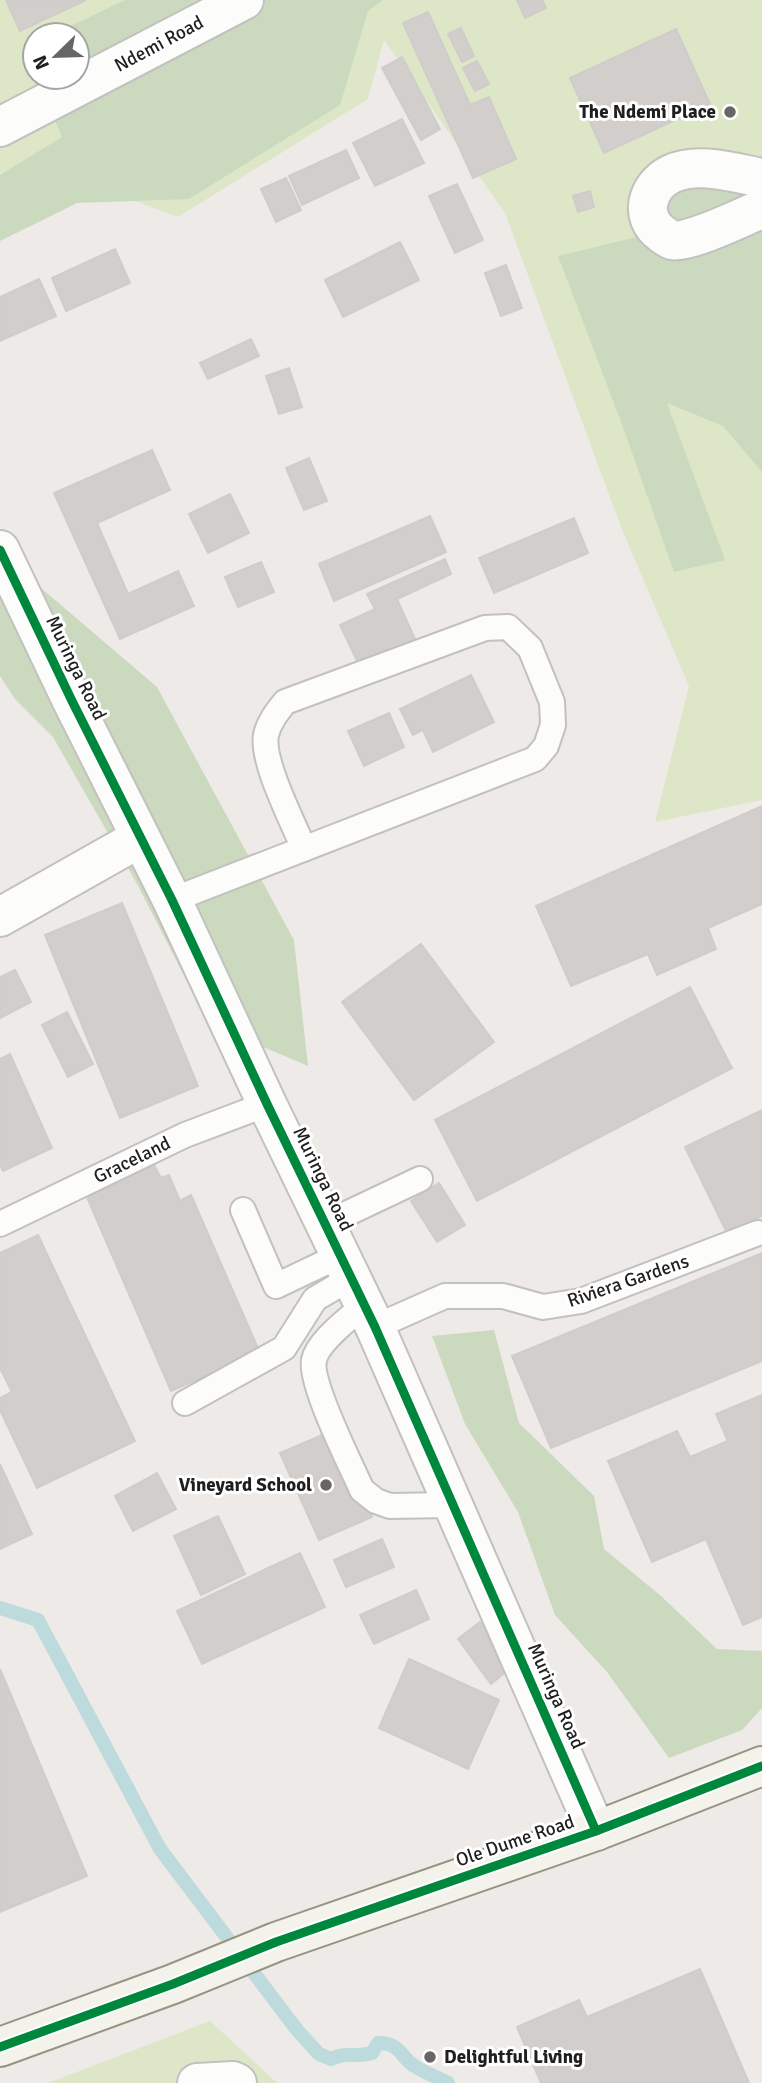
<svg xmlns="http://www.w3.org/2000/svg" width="762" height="2083" viewBox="0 0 762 2083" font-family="Signika,sans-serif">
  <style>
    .grass { fill: #dde7c8; fill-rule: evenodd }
    .forest { fill: #cbd9be }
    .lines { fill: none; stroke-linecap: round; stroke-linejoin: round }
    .stream { stroke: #bddbdd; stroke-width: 14 }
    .building { fill: #d2cecc; stroke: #d0ccc9; stroke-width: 2 }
    .lane-casing { stroke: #c3c1c0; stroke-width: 28 }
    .street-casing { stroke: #c3c1c0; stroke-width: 42 }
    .secondary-casing { stroke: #969481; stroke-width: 42 }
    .lane { stroke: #fcfcfb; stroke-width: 24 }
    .street { stroke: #fcfcfb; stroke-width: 38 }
    .secondary { stroke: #f3f2eb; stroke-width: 38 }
    .cycleway-casing { stroke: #fff; stroke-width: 13 }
    .cycleway { stroke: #00873e; stroke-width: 9 }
    .poi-dot { fill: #676665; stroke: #fff; stroke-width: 2.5 }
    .labels { text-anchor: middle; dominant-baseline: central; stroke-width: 6; stroke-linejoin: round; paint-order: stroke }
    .street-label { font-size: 19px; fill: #1f1f1f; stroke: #fff }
    .poi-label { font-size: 19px; font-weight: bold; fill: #1f1f1f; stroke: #fff; text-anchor: end }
  </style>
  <rect width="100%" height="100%" fill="#edeae7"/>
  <g class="grass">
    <path d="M0 0H762V800L655 822 689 686 621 527 505 213 384 40 368 99 178 217 73 178 0 206ZM35 35H77V77H35Z"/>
    <polygon points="210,2021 277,2083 48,2083"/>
  </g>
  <g class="forest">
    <polygon points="125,0 383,0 368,11 340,105 189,199 77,203 0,241 0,175 62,137 37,77 77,77 77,35 52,35"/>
    <polygon points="694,157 762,173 762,472 723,426 667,403 725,560 674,572 623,427 558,256 649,234"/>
    <polygon points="0,553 157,687 294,940 308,1066 209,1024 136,882 53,737 15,699 0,676"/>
    <polygon points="494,1330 519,1423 594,1496 604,1549 661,1596 717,1649 762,1651 762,1708 742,1730 669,1758 607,1672 555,1615 518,1512 465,1424 432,1336"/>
  </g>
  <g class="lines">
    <path class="stream" d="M0 1608 38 1620 160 1849 297 2030 319 2054 331 2059C348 2051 355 2058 372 2053L378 2043C402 2043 399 2057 416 2067 426 2073 437 2077 448 2083"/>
  </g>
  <g class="building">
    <polygon points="6,0 86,0 20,31"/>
    <polygon points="517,0 542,0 546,8 525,18"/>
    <polygon points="428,12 470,105 489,97 516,159 473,178 403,23"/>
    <polygon points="461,28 474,56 462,62 448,34"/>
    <polygon points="676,29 710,104 604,153 570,78"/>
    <polygon points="402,57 440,129 421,140 382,68"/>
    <polygon points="477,61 489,84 475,91 463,68"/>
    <polygon points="402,119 424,163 375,186 353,143"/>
    <polygon points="346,150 359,178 302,205 289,176"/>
    <polygon points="286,178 301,210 276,222 261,189"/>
    <polygon points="457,184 483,240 455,253 429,196"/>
    <polygon points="590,191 594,207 578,212 573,196"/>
    <polygon points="400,242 419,280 343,317 325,280"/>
    <polygon points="115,249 130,283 66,311 52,278"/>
    <polygon points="506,265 522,308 501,316 485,273"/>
    <polygon points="39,279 56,316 0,341 0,297"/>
    <polygon points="251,339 259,356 208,379 200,363"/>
    <polygon points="289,368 302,407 279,414 266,376"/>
    <polygon points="152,450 170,490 97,523 128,594 178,571 194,606 120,639 54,493"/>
    <polygon points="309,458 327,501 304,510 286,468"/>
    <polygon points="230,494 249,533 208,553 189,514"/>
    <polygon points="430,516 446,552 334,601 319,564"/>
    <polygon points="574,518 588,553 494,593 479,558"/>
    <polygon points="445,559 451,574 397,599 415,639 359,665 340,625 375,609 367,594"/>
    <polygon points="261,562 274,592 238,607 225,577"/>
    <polygon points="471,675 494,722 433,752 423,730 413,735 400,709"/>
    <polygon points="389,713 404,747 364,766 348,731"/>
    <polygon points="762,806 762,904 708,928 716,949 657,975 648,954 571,986 536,906"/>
    <polygon points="122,903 198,1086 120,1118 45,935"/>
    <polygon points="421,944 494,1042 414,1100 342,1002"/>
    <polygon points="15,970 31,1002 0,1018 0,977"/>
    <polygon points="690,987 732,1068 477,1201 435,1120"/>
    <polygon points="67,1012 93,1064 68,1077 42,1025"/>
    <polygon points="10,1054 52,1148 3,1171 0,1164 0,1059"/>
    <polygon points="762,1110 762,1216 727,1233 685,1147"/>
    <polygon points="154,1165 161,1178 169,1175 180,1201 191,1195 260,1353 171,1391 86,1195"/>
    <polygon points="439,1183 465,1225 437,1242 411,1201"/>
    <polygon points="38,1235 135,1441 37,1488 0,1410 0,1398 12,1392 0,1368 0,1253"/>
    <polygon points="762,1253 762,1361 551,1448 512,1356"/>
    <polygon points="762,1395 762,1617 743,1625 706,1539 652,1562 608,1461 677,1431 690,1457 728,1441 716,1414"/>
    <polygon points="334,1430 372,1517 319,1540 280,1453"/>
    <polygon points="0,1464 32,1534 0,1549"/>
    <polygon points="157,1473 176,1509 133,1531 115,1496"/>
    <polygon points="218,1516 245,1574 201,1595 174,1536"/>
    <polygon points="382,1539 394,1567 346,1587 334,1560"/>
    <polygon points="300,1553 325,1607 202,1664 177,1611"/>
    <polygon points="416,1590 429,1619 374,1644 360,1615"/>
    <polygon points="480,1622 513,1666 491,1684 458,1639"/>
    <polygon points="409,1659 499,1700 468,1769 379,1728"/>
    <polygon points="0,1669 87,1876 0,1912"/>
    <polygon points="700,1969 749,2083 541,2083 517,2027 579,2000 587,2017"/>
  </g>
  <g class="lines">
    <defs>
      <g id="lane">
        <path d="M172 900 535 759 546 746 553 725 552 702 530 648 508 627 485 628 285 702C277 712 269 722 266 735 261 761 293 822 304 849"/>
        <polyline points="243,1210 276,1286 341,1255"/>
        <polyline points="0,1224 185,1135 267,1104"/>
        <polyline points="325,1224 420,1179"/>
        <path d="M364 1305C350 1318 318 1341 314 1360 309 1383 351 1465 362 1490L376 1501 390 1506 452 1505"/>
        <polyline points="375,1327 445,1296 503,1296 543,1307 581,1301 758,1233"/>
        <polyline points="185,1403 284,1348 315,1299 351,1278"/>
      </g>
      <g id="street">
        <polyline points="0,127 244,0"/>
        <path d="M762 178C735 173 698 161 671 174 647 186 638 217 662 234 662 234 670 240 671 240 686 245 744 216 762 209"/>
        <polyline points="0,550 72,701 172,900 267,1104 375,1327 596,1831"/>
        <polyline points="0,917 140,838"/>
        <polyline points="197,2083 233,2081 237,2083"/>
      </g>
      <polyline id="secondary" points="0,2047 173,1984 276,1942 596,1831 762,1766"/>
    </defs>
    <use href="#lane" class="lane-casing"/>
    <use href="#street" class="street-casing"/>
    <use href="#secondary" class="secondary-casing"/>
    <use href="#lane" class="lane"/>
    <use href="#street" class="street"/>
    <use href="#secondary" class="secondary"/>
    <defs>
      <g id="cycleway">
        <polyline points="0,550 72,701 172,900 267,1104 375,1327 596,1831"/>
        <polyline points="0,2047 173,1984 276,1942 596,1831 762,1766"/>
      </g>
    </defs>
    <use href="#cycleway" class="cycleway-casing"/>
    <use href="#cycleway" class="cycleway"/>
  </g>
  <g class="poi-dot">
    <circle cx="730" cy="112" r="7"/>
    <circle cx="326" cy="1485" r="7"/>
    <circle cx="430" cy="2057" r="7"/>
  </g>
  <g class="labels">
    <g class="street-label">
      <text transform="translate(159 44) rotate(-28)">Ndemi Road</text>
      <text transform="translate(76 668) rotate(64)">Muringa Road</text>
      <text transform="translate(132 1160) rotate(-26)">Graceland</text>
      <text transform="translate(323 1179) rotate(64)">Muringa Road</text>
      <text transform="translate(628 1281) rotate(-19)">Riviera Gardens</text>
      <text transform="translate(556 1696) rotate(66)">Muringa Road</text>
      <text transform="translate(515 1841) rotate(-19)">Ole Dume Road</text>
    </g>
    <g class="poi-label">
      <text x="716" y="112">The Ndemi Place</text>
      <text x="312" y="1485">Vineyard School</text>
      <text x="444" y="2057" text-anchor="start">Delightful Living</text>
    </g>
  </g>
  <g transform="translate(56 56) rotate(247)"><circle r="33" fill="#ffffff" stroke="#a5a5a5" stroke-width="2"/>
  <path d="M0-5L12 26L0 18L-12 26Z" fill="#676665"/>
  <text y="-10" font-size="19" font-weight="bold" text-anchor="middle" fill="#1f1f1f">N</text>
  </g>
</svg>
